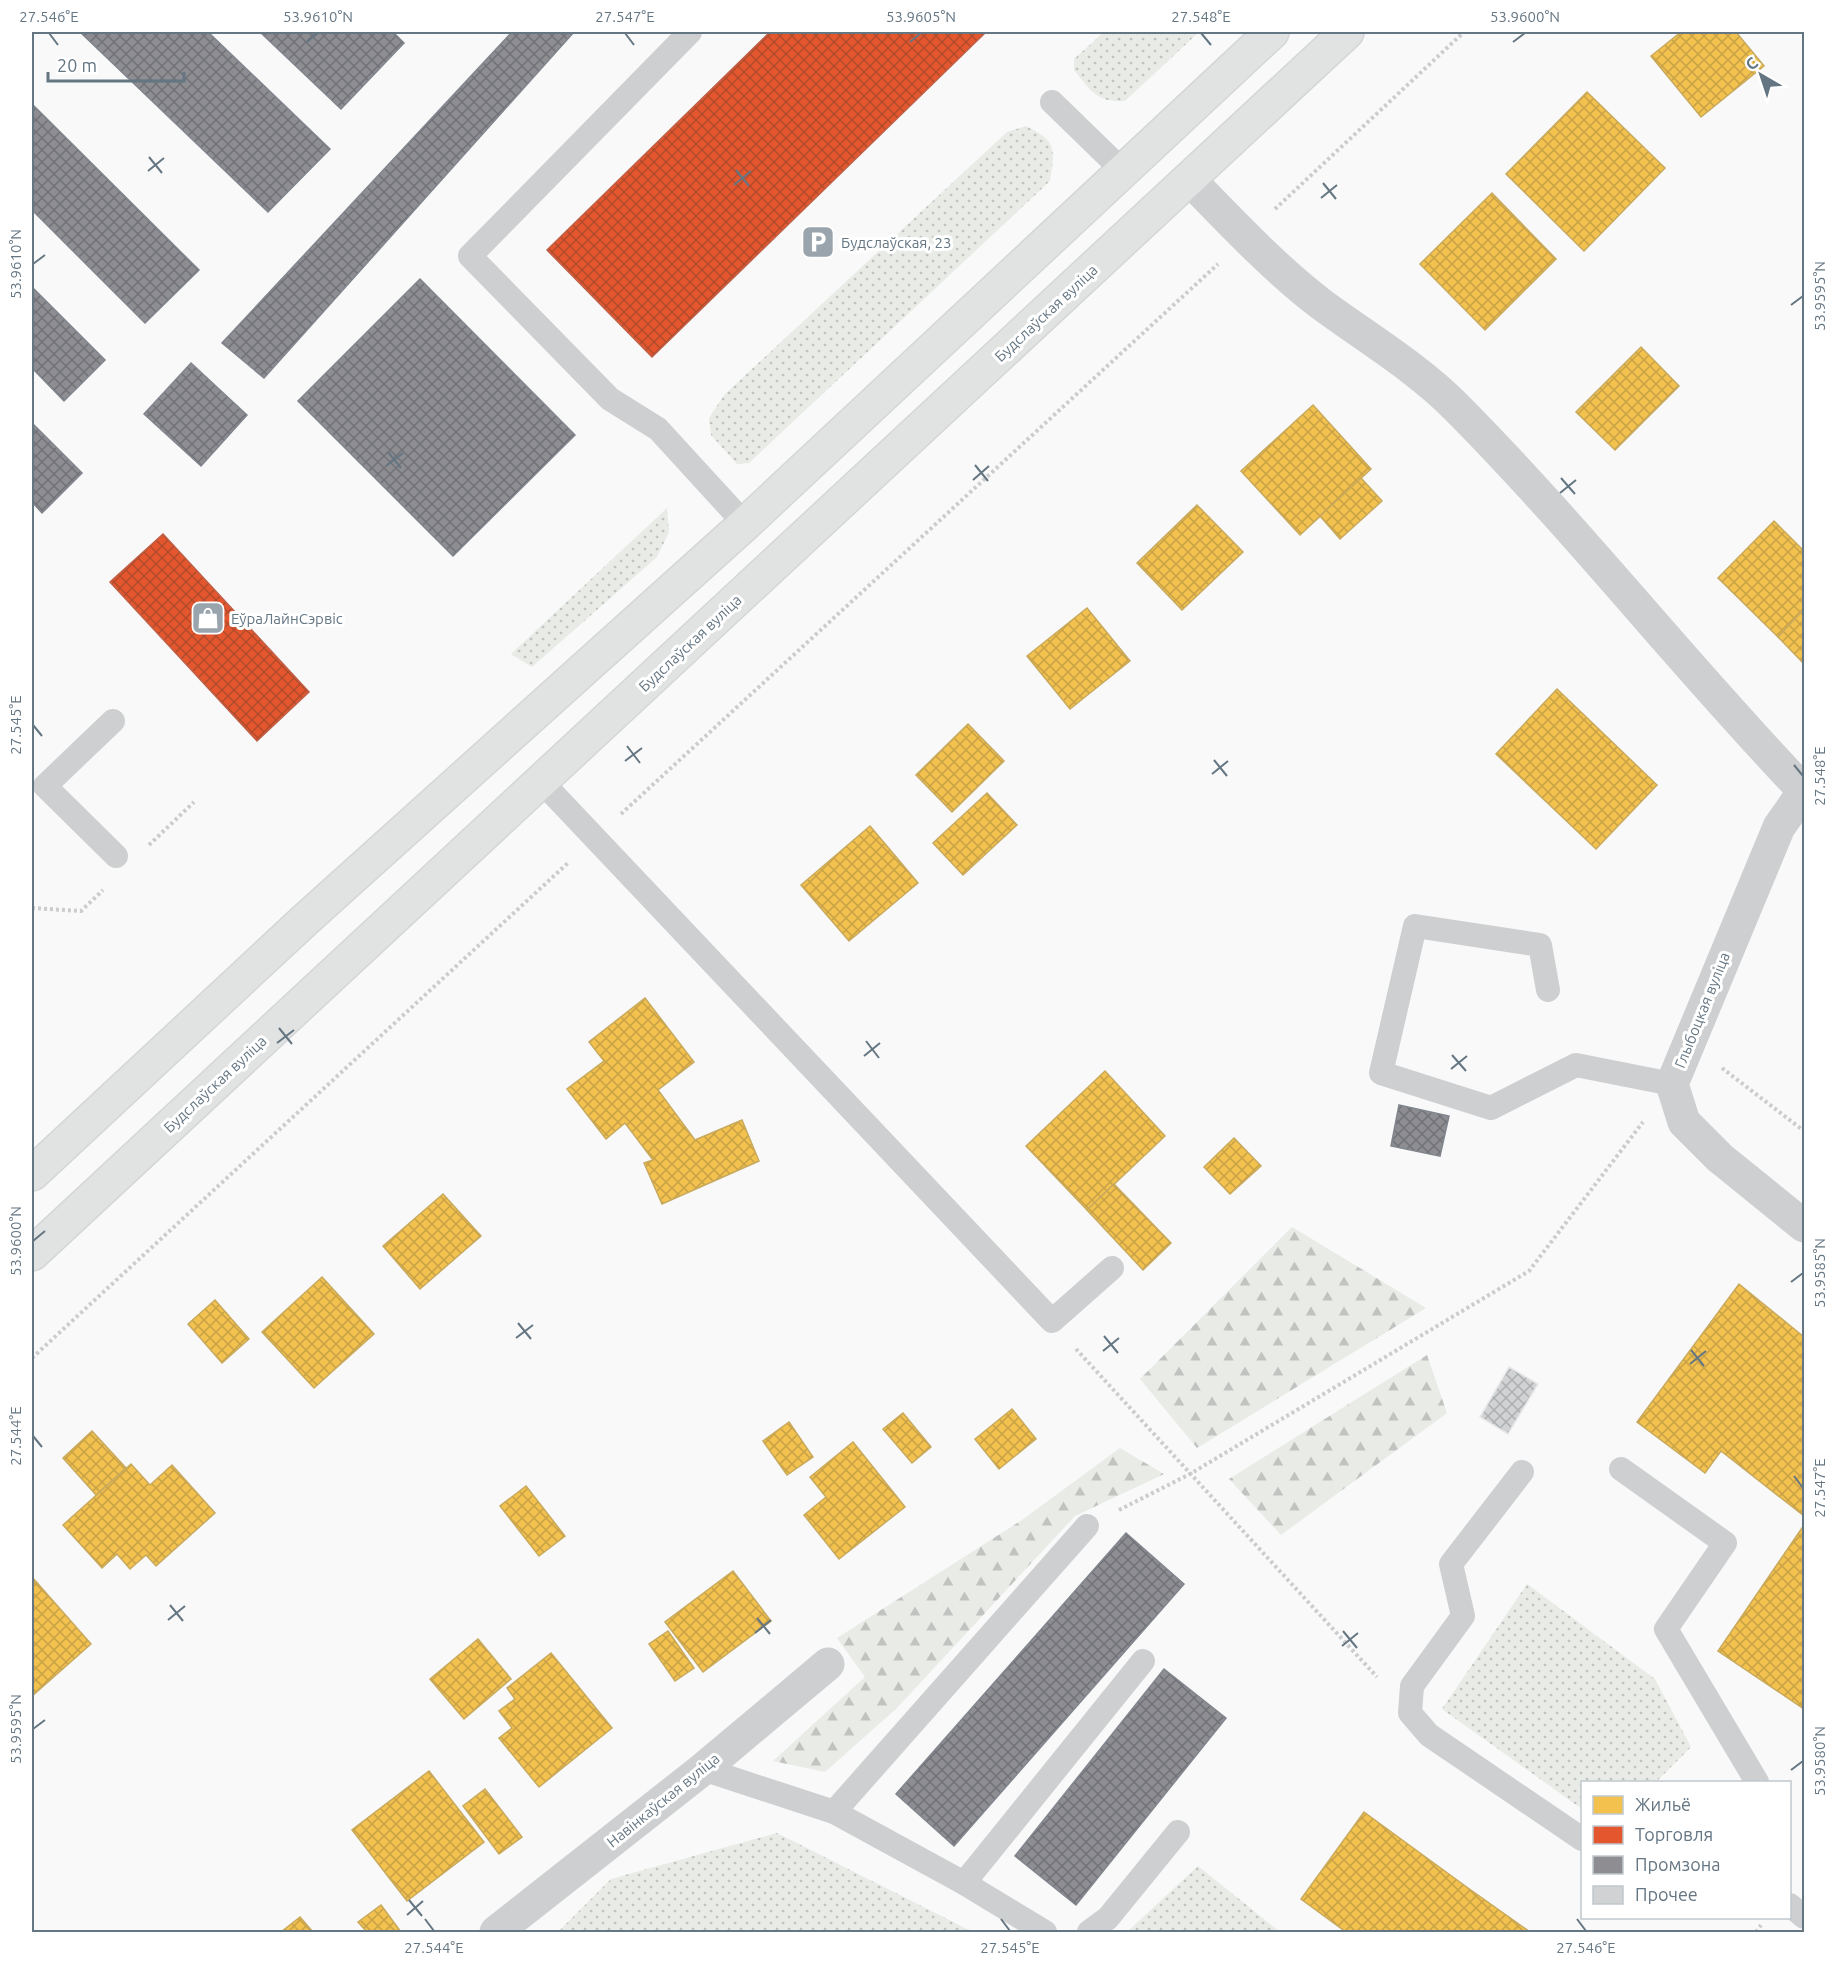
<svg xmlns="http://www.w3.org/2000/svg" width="1836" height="1964" viewBox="0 0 1836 1964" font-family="Ubuntu,sans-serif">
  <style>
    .grass { fill: url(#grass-dots) }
    .forest { fill: url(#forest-firs) }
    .homes { fill: url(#homes-cross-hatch); stroke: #c8aa5e; stroke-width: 1.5 }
    .shops { fill: url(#shops-cross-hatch); stroke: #be6048; stroke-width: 1.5 }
    .industry { fill: url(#industry-cross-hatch); stroke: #81868e; stroke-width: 1.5 }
    .building { fill: url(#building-cross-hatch); stroke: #e8e8e8; stroke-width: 1.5 }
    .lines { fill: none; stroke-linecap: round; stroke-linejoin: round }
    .secondary-casing { stroke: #d5d6d7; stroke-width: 36 }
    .path { stroke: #cbcccd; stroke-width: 4; stroke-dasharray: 3 3; stroke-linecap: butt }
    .lane { stroke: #cecfd0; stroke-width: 24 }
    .street { stroke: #cecfd0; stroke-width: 33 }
    .secondary { stroke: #e1e2e2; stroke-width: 33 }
    .ticks { fill: none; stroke: #657683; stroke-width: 2 }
    .labels { text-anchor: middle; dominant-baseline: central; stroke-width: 6; stroke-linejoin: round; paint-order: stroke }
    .poi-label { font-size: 15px; fill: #657683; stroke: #fff; text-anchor: start }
    .street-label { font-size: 15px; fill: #657683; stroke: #fff }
    .neatline { fill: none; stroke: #657683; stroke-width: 2 }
    .ticks-label { font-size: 15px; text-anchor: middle; fill: #657683 }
  </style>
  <defs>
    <pattern id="grass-dots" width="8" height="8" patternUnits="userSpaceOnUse" patternTransform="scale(1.5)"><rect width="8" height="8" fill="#e8ebe6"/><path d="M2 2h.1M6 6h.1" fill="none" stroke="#c0c3c0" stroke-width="1.8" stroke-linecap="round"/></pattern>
    <pattern id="forest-firs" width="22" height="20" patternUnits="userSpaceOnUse" patternTransform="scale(1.5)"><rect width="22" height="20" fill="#e8ebe6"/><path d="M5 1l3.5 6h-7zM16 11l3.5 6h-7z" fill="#c0c3c0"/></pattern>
    <pattern id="homes-cross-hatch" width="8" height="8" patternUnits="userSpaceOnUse" patternTransform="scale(1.5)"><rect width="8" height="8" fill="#f2c14e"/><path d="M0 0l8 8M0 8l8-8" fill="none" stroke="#c8a146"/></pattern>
    <pattern id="shops-cross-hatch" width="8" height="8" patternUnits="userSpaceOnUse" patternTransform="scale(1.5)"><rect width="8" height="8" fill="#e4572e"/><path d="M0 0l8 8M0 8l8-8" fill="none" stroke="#b24a2c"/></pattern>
    <pattern id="industry-cross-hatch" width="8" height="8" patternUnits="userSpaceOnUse" patternTransform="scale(1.5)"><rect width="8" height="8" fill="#8d8d92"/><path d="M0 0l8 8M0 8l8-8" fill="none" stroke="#717277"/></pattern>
    <pattern id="building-cross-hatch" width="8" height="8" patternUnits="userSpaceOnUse" patternTransform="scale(1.5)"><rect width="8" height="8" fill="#d0d2d3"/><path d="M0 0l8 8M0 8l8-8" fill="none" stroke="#acafb1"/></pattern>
  </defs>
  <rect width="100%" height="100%" fill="#f9f9f9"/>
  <g class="grass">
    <path d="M1104 32H1199L1125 101C1097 103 1090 90 1074 70V59Z"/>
    <path d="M1026 126C1057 141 1055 149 1050 181L749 463 737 464 711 435 709 418 724 395 1007 132Z"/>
    <polygon points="667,508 669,532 657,557 532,667 511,654"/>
    <polygon points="1527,1584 1655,1679 1691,1747 1656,1782 1582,1782 1582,1809 1442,1709"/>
    <polygon points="777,1833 973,1932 558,1932 611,1879"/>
    <polygon points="1198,1866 1280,1932 1127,1932"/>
  </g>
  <g class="forest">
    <polygon points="1292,1227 1426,1308 1197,1448 1140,1379"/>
    <polygon points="1427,1355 1447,1413 1281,1535 1229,1479"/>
    <polygon points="1120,1448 1164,1474 1075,1516 896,1709 825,1772 773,1761 865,1677 837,1638 1022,1520"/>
  </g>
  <g class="homes">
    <polygon points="1681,32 1736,32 1764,66 1701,117 1651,56"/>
    <polygon points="1587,92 1665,168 1584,251 1506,174"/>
    <polygon points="1492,193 1556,259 1485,330 1420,264"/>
    <polygon points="1641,347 1679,386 1615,450 1576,412"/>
    <polygon points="1313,405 1371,469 1300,535 1241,471"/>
    <polygon points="1361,478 1382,501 1340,539 1320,516"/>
    <polygon points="1197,505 1243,552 1182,610 1137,563"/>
    <polygon points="1774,521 1804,551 1804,609 1778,637 1718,578"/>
    <polygon points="1087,608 1130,661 1070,709 1027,656"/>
    <polygon points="1804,609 1804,664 1778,637"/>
    <polygon points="1557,689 1657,785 1596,849 1496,754"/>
    <polygon points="968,724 1004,761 952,812 916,775"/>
    <polygon points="987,793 1017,825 963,875 933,843"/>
    <polygon points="870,826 918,883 849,941 801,885"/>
    <polygon points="645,998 694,1062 658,1090 695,1140 742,1120 759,1161 662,1204 644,1163 653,1160 625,1123 606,1139 567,1089 604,1061 589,1042"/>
    <polygon points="1105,1071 1165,1136 1087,1210 1026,1146"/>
    <polygon points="1234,1138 1261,1166 1230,1194 1204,1167"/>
    <polygon points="1114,1184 1171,1243 1143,1270 1087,1210"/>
    <polygon points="443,1194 481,1236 420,1289 383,1246"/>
    <polygon points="322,1277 374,1334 314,1388 262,1332"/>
    <polygon points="1739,1284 1804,1337 1804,1516 1721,1451 1705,1473 1637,1422"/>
    <polygon points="215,1300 249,1339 222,1363 188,1324"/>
    <polygon points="1012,1409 1036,1439 999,1469 975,1439"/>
    <polygon points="903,1413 931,1447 912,1463 883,1429"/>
    <polygon points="789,1422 813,1457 787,1475 763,1441"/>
    <polygon points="92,1431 126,1468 96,1495 63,1458"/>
    <polygon points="853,1442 905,1507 839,1559 804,1515 826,1497 810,1477"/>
    <polygon points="131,1464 150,1485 172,1465 215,1513 156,1566 146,1555 130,1569 117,1554 102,1568 63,1525"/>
    <polygon points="526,1486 565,1536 539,1556 500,1506"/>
    <polygon points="1804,1525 1804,1709 1718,1651"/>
    <polygon points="733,1571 771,1621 703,1672 665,1622"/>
    <polygon points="32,1577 91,1644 32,1696"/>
    <polygon points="668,1631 694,1668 675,1681 649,1644"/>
    <polygon points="478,1639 511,1679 464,1719 430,1679"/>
    <polygon points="551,1653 612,1728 539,1787 499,1738 512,1728 499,1711 515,1699 507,1688"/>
    <polygon points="429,1771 484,1842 407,1901 352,1830"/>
    <polygon points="485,1789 522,1837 499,1854 463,1806"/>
    <polygon points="1364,1812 1468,1888 1530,1932 1346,1932 1301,1899"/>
    <polygon points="381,1905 401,1932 367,1932 358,1922"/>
    <polygon points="300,1917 313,1932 281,1932"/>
  </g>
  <g class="shops">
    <polygon points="770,32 986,32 652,357 547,250"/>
    <polygon points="163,534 309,692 257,741 110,582"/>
  </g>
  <g class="industry">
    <polygon points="80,32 208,32 330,149 268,212"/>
    <polygon points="260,32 393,32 404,43 341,109"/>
    <polygon points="512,32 574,32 264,378 222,343"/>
    <polygon points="32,104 199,270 145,323 32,210"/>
    <polygon points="420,279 575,435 453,556 298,401"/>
    <polygon points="32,287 105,360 64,401 32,368"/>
    <polygon points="191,363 247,415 201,466 144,414"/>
    <polygon points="32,423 82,473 42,513 32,502"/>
    <polygon points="1399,1105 1449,1116 1440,1156 1391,1146"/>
    <polygon points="1126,1533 1184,1584 954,1846 896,1794"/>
    <polygon points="1164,1669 1226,1718 1076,1905 1015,1856"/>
  </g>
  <polygon class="building" points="1509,1367 1538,1384 1508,1434 1480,1417"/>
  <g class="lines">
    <defs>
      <g id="secondary">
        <polyline points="32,1174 305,920 745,524 1272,32"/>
        <polyline points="32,1254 1347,32"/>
      </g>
    </defs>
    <use href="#secondary" class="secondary-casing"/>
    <g class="path">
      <polyline points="1275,209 1464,32"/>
      <polyline points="621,814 1218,264"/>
      <polyline points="149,845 194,802"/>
      <polyline points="32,908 81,911 103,890"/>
      <polyline points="1722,1068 1804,1131"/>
      <polyline points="1076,1349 1377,1677"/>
      <polyline points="32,1358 569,862"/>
      <polyline points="1119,1510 1190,1474 1529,1271 1643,1122"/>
      <polyline points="1756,1932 1761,1925"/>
    </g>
    <g class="lane">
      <polyline points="690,32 470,256 610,399 658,429 745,524"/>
      <polyline points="1052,102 1124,172"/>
      <polyline points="113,721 45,786 116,856"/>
      <polyline points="541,781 1052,1321 1112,1268"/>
      <polyline points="1548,990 1540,945 1415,926 1381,1073 1491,1108 1576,1065 1672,1084"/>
      <polyline points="1621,1469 1725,1543 1666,1629 1757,1782"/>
      <polyline points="1522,1472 1451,1564 1463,1616 1412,1686 1410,1713 1429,1735 1582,1839"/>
      <polyline points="703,1769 834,1812 964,1883 1045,1932"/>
      <polyline points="834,1812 1087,1526"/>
      <polyline points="964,1883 1143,1661"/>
      <polyline points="1790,1905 1804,1917"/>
      <polyline points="1089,1932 1108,1918 1178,1832"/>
    </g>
    <g class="street">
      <path d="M1190 180C1232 223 1274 268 1321 304 1367 338 1418 368 1458 409 1579 531 1685 667 1804 791"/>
      <polyline points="1804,791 1779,827 1672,1084 1684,1122 1720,1158 1804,1226"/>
      <polyline points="496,1932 703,1769 828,1664"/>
    </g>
    <use href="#secondary" class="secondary"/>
  </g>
  <path class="ticks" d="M49 33 58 45M625 33 634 45M1201 33 1211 45M307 42 318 33M910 42 921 33M1513 42 1525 33M149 157 162 173M736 170 749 186M148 171 164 158M1323 183 1336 199M734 185 751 171M1321 198 1337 185M33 264 45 255M1791 305 1803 296M388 452 401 468M975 465 988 481M386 466 403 453M1561 478 1575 494M973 480 989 466M1560 493 1576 480M33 725 42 736M627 746 640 763M1214 760 1227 776M625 761 642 748M1794 765 1803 776M1212 774 1228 761M279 1028 292 1044M866 1041 879 1058M277 1043 294 1030M1452 1055 1466 1071M864 1056 880 1043M1451 1069 1467 1056M33 1241 45 1231M1791 1282 1803 1273M518 1323 531 1339M1104 1336 1118 1353M516 1338 533 1325M1691 1350 1704 1366M1103 1351 1119 1338M1690 1364 1706 1351M33 1436 42 1447M1794 1476 1803 1488M170 1605 183 1621M757 1618 770 1634M168 1620 185 1606M1343 1631 1357 1648M755 1633 771 1620M1342 1646 1358 1633M33 1729 45 1720M1791 1770 1803 1761M409 1900 422 1916M407 1915 423 1901M425 1919 434 1931M1001 1919 1010 1931M1577 1919 1586 1931"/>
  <defs>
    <symbol id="parking-square" viewBox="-11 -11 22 22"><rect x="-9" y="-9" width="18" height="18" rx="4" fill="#99a4ac" stroke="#fff"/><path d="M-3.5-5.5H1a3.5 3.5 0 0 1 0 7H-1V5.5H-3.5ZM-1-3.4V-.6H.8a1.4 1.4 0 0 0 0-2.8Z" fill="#fff"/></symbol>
    <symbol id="shop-square" viewBox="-11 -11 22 22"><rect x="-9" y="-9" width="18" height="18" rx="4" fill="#99a4ac" stroke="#fff"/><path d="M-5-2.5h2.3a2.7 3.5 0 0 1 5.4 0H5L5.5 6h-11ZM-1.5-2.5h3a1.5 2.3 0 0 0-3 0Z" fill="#fff"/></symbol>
  </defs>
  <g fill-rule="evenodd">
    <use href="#parking-square" x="799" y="223" width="38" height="38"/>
    <use href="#shop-square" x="189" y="599" width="38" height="38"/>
  </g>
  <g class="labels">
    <g class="poi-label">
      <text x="841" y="242">Будслаўская, 23</text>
      <text x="231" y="618">ЕўраЛайнСэрвіс</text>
    </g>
    <g class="street-label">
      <text transform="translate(1046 313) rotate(-43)">Будслаўская вуліца</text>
      <text transform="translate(690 643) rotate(-43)">Будслаўская вуліца</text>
      <text transform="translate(1702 1010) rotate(-68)">Глыбоцкая вуліца</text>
      <text transform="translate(215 1084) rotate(-43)">Будслаўская вуліца</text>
      <text transform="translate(663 1800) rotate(-39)">Навінкаўская вуліца</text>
    </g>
  </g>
  <rect width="1836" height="1964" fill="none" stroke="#ffffff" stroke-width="66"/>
  <rect x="1581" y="1781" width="210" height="138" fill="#ffffff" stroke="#c1c8cd" stroke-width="1.5"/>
  <rect x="1593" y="1796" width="30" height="18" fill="#f2c14e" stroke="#c1c8cd" stroke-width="1.5"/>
  <text x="1635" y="1811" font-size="18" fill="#657683">Жильё</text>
  <rect x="1593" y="1826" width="30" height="18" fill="#e4572e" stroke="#c1c8cd" stroke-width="1.5"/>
  <text x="1635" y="1841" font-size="18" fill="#657683">Торговля</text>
  <rect x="1593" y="1856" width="30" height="18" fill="#8d8d92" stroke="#c1c8cd" stroke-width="1.5"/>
  <text x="1635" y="1871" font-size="18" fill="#657683">Промзона</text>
  <rect x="1593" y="1886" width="30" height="18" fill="#d0d2d3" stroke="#c1c8cd" stroke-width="1.5"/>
  <text x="1635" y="1901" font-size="18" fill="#657683">Прочее</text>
  <g transform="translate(1761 75) rotate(321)" stroke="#ffffff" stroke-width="4.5" paint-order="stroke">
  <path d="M0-4.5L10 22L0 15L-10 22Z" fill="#657683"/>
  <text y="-9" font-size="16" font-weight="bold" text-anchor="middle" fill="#657683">С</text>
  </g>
  <path d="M48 72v9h136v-9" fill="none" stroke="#657683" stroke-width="3"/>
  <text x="57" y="72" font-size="18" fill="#657683" stroke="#ffffff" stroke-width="4.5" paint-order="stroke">20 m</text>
  <rect x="33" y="33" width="1770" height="1898" class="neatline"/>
  <g class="ticks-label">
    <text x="49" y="22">27.546°E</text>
    <text x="318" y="22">53.9610°N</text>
    <text x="625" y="22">27.547°E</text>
    <text x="921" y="22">53.9605°N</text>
    <text x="1201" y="22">27.548°E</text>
    <text x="1525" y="22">53.9600°N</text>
    <text transform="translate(16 264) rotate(-90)" y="5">53.9610°N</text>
    <text transform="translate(1820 296) rotate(-90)" y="5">53.9595°N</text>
    <text transform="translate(16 725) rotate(-90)" y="5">27.545°E</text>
    <text transform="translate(1820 776) rotate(-90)" y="5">27.548°E</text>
    <text transform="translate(16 1241) rotate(-90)" y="5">53.9600°N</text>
    <text transform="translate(1820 1273) rotate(-90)" y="5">53.9585°N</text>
    <text transform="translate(16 1436) rotate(-90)" y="5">27.544°E</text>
    <text transform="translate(1820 1488) rotate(-90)" y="5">27.547°E</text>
    <text transform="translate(16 1729) rotate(-90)" y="5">53.9595°N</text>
    <text transform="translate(1820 1761) rotate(-90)" y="5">53.9580°N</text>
    <text x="434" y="1953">27.544°E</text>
    <text x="1010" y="1953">27.545°E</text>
    <text x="1586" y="1953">27.546°E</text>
  </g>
</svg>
